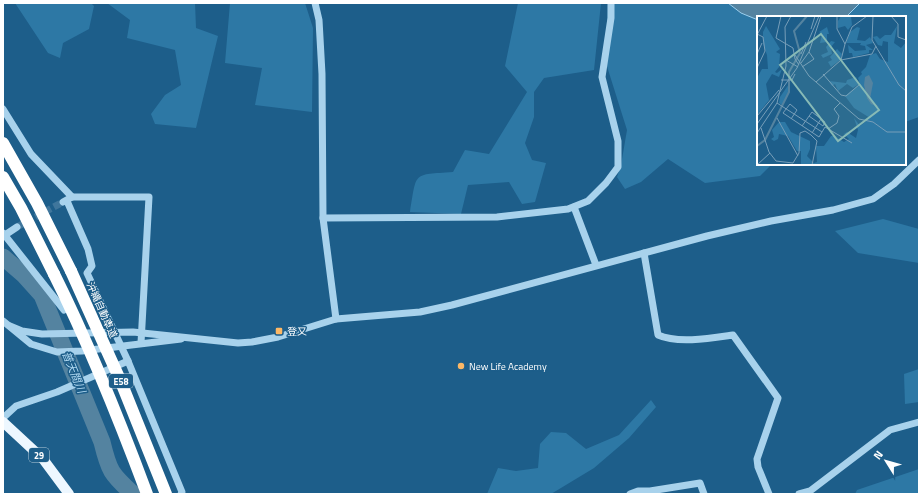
<svg xmlns="http://www.w3.org/2000/svg" width="922" height="497" viewBox="0 0 922 497" font-family="'Titillium Web','Noto Sans JP',sans-serif">
  <style>
    .green { fill: #2d78a5 }
    .water { fill: #5483a0; stroke: #9bcfee }
    .lines { fill: none; stroke-linecap: round; stroke-linejoin: round }
    .river { stroke: #5483a0; stroke-width: 17 }
    .minor-tunnel { stroke: #3f769c; stroke-width: 7; stroke-dasharray: 7 3.5; stroke-linecap: butt }
    .minor { stroke: #a8d2ec; stroke-width: 7 }
    .major { stroke: #edf7ff; stroke-width: 10 }
    .highway { stroke: #fff; stroke-width: 12 }
    .highway-bridge { stroke: #fff; stroke-width: 12 }
    .poi-dot { fill: #fcb866; stroke: #1d5e8a; stroke-width: 1.5 }
    .labels { text-anchor: middle; dominant-baseline: central; stroke-width: 3; stroke-linejoin: round; paint-order: stroke }
    .shield { fill: #1d5e8a; stroke: #bbcfdc; stroke-width: 1 }
    .shield-label { font-size: 9px; font-weight: bold; fill: #fff }
    .street-label { font-size: 10px; fill: #fff; stroke: #1d5e8a }
    .poi-label { font-size: 10px; fill: #fff; stroke: #1d5e8a; text-anchor: start }
    .water-label { font-size: 11px; font-style: italic; fill: #b3dbf3; stroke: #1d5e8a }
    .inset-river { fill: none; stroke: #5483a0; stroke-width: 2 }
    .inset-road { fill: none; stroke: #779eb9; stroke-width: 1 }
    .view { fill: #87bab6; fill-opacity: 0.15; stroke: #87bab6; stroke-width: 2 }
    .inset-edge { fill: none; stroke: #fff; stroke-width: 2 }
  </style>
  <rect width="100%" height="100%" fill="#1d5e8a"/>
  <g class="green">
    <polygon points="15,3 91,3 94,6 89,29 63,43 60,58 48,53"/>
    <polygon points="107,3 195,3 196,28 218,36 196,128 155,124 151,114 165,95 181,85 175,50 127,38 130,20"/>
    <polygon points="230,3 305,3 313,28 312,112 255,105 262,68 225,63"/>
    <path d="M518 3H601L594 70 544 78 534 92V117L525 143 532 160 546 163 535 202 522 204 509 182 468 185 461 214 410 212C417 171 412 175 453 172L465 150 489 154 527 92 505 66Z"/>
    <polygon points="608,3 919,3 919,117 905,122 905,17 758,17 758,164 772,164 760,176 705,183 668,159 641,182 625,189 617,177 621,165 627,130 605,60"/>
    <polygon points="883,219 919,229 919,263 858,253 835,231"/>
    <polygon points="919,369 919,402 905,404 904,374"/>
    <polygon points="651,400 656,407 629,438 594,468 551,494 487,494 498,468 516,471 538,468 540,444 551,432 566,433 586,449 619,435"/>
    <polygon points="919,469 919,494 855,494 857,490"/>
  </g>
  <polygon class="water" points="728,3 860,3 846,17 758,17 758,20 741,13"/>
  <g class="lines">
    <path class="river" d="M3 257 24 275 42 295 102 442C109 471 111 474 133 494"/>
    <polyline class="minor-tunnel" points="17,227 63,202"/>
    <g class="minor">
      <polyline points="315,3 319,20 322,74 323,218 336,319"/>
      <polyline points="3,109 31,154 72,197"/>
      <polyline points="67,201 88,249 92,266 87,273 128,361 182,492 181,494"/>
      <polyline points="63,202 72,197 149,197 141,343"/>
      <polyline points="574,207 596,265"/>
      <polyline points="323,218 497,217 568,209 588,201 606,183 618,167 618,141 602,77 611,18 611,3"/>
      <polyline points="3,233 64,310"/>
      <polyline points="5,235 17,227"/>
      <path d="M644 253 658 335C678 344 712 338 733 335L778 398 757 459 758 467 769 494"/>
      <polyline points="3,321 31,344 57,352 82,351 181,339"/>
      <polyline points="10,326 22,331 42,334 133,332 238,343 252,342 278,337 336,319 420,312 452,305 707,236 771,221 833,210 873,199 894,184 919,160"/>
      <polyline points="3,418 16,406 57,392 128,361"/>
      <polyline points="630,494 638,491 650,491 700,483 704,494"/>
      <polyline points="799,494 810,491 890,430 919,422"/>
    </g>
    <polyline class="major" points="3,422 43,459 69,494"/>
    <g class="highway">
      <polyline points="3,143 37,203 71,271"/>
      <polyline points="3,177 21,208 54,274"/>
    </g>
    <g class="highway-bridge">
      <polyline points="71,271 121,382 166,494"/>
      <path d="M54 274C90 346 119 419 147 494"/>
    </g>
  </g>
  <g class="poi-dot">
    <rect x="275" y="327" width="8" height="8" rx="2"/>
    <circle cx="461" cy="366" r="4"/>
  </g>
  <g class="labels">
    <g class="shield">
      <rect x="109" y="374" width="24" height="14" rx="3"/>
      <rect x="29" y="448" width="20" height="14" rx="3"/>
    </g>
    <g class="shield-label">
      <text x="121" y="381">E58</text>
      <text x="39" y="455">29</text>
    </g>
    <g class="street-label">
      <text transform="translate(102 310) rotate(66)">沖縄自動車道</text>
    </g>
    <g class="poi-label">
      <text x="287" y="331">登又</text>
      <text x="469" y="366">New Life Academy</text>
    </g>
    <g class="water-label">
      <text transform="translate(74 372) rotate(68)">普天間川</text>
    </g>
  </g>
  <g transform="translate(757 16)">
    <rect width="149" height="149" fill="#1d5e8a"/>
    <path d="M84 0H94L95 9 91 14 88 10 81 12V5ZM9 10 23 33 19 36 23 38 22 51 18 56 20 57 25 53 22 61 15 58 9 68 12 84 0 99V62L5 53H11L10 39 6 28V16ZM140 10 137 27 144 32 149 26V149H44V135H40L31 120 22 118 21 123 17 125 14 123 17 121 15 114 22 106H28L34 116 53 125V133L50 140 57 147 60 146 59 130H67L74 120H77L87 126 92 123 87 118 90 116 99 122 101 114 97 102 103 110 113 102 97 92 88 80 103 68 101 62 105 58 104 56 109 51 113 39 119 37 123 43 131 46V26L126 25 125 30 121 29 116 21 120 20 123 23 128 19H134ZM70 11 72 18H70V26L63 27 65 18 62 16ZM100 11 103 12 100 24 108 25 113 21 116 27 109 29 116 34H112V37L96 41 95 37H92L91 29 98 35 109 34 108 30 103 29 104 27H89L93 16ZM74 25 78 26 74 31 75 38 66 42 64 39 71 36 69 31ZM80 33 85 38 83 44 74 51 71 46 75 44 73 41ZM99 61 102 68 96 72 90 68 81 75 78 68 75 70 72 65 89 67 90 64ZM32 68V76L25 89 22 87 23 81Z" fill="#2d78a5"/>
    <path d="M112 59 116 67 113 83 122 91 114 88 110 82 107 69 108 61Z" fill="#5483a0"/>
    <path class="inset-river" d="M0 130 8 124 32 76V56L43 37 37 15 50 0"/>
    <path class="inset-road" d="M24 0 19 22 36 32 38 43 42 49M116 0 115 24 142 69 149 75M134 0 141 8V21L149 24M54 13 58 0M0 19 10 0M88 28 95 11 110 0M52 36 64 0M0 38 5 27M44 38 49 26M38 39 52 60 102 103 116 106 130 116H149M29 44 41 51M84 44 115 38 119 30M44 47 52 36M45 51 57 43 52 36M0 52 8 35 6 21 0 18M66 58 84 79 89 80 103 68M24 64H35L38 58M59 66 84 44 88 28 80 13V0M20 87 65 116 68 111 95 127M0 100 22 74M52 100 66 110M20 102 41 140M34 103 40 94 33 88 26 97 62 121 65 116M0 108 40 52 62 0M45 110 55 96 68 106 66 110M4 112 12 136 19 145 36 147 42 137 43 117 48 115 54 119 60 125 55 149M71 113 80 107 82 100 77 93 83 87M0 117 20 87 29 50 28 11 34 0M55 117 64 103M0 149 13 137"/>
    <path class="view" d="M64 18 122 94 81 125 23 49Z"/>
    <rect width="149" height="149" class="inset-edge"/>
  </g>
  <rect width="922" height="497" fill="none" stroke="#ffffff" stroke-width="8"/>
  <g transform="translate(886 461) rotate(307)" stroke="#1d5e8a" stroke-width="3" paint-order="stroke">
  <path d="M0-3L7 15L0 10L-7 15Z" fill="#ffffff"/>
  <text y="-6" font-size="11" font-weight="bold" text-anchor="middle" fill="#ffffff">N</text>
  </g>
</svg>
